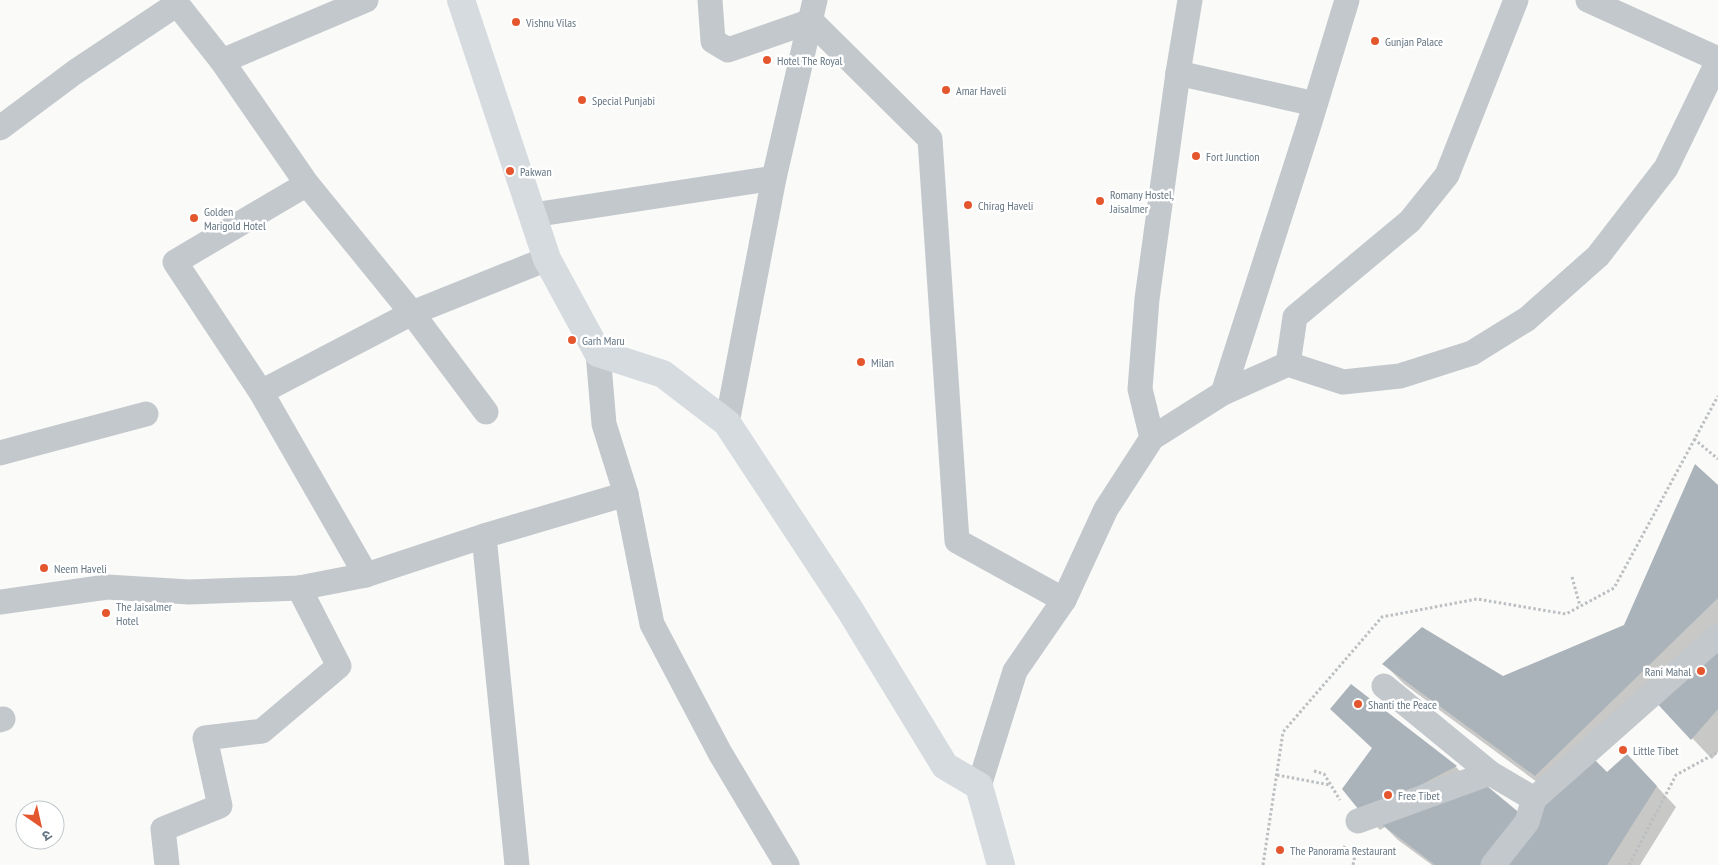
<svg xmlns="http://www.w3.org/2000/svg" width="1718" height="865" viewBox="0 0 1718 865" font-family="'PT Sans Narrow','Noto Sans Devanagari',sans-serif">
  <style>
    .shadow { fill: #0003 }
    .building { fill: #aab3b9 }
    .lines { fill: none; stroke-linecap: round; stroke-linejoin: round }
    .path { stroke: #bbbfc2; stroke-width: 3; stroke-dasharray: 2.5 2.5; stroke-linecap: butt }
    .street { stroke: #c3c8cc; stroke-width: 25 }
    .secondary { stroke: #d6dbdf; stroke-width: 28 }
    .poi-dot { fill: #e4572e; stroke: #fff; stroke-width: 2 }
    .labels { text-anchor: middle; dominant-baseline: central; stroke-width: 5; stroke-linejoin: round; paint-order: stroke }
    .poi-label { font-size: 12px; fill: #657683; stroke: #fff; text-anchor: start }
  </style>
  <rect width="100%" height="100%" fill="#fafaf8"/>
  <polygon class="shadow" points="1718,486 1718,752 1712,759 1655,699 1592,759 1607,774 1647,776 1676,807 1640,865 1432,865 1398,840 1385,827 1380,830 1364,814 1373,748 1352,686 1456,767 1471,782 1526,820 1552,793 1404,684 1384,664 1503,677 1625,626"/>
  <g class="building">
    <polygon points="1695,464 1718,485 1718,598 1535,776 1382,664 1422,627 1503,676 1624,625"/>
    <polygon points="1718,645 1718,709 1691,740 1652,698"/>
    <polygon points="1351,684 1457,766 1363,815 1342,789 1372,748 1330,709"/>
    <polygon points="1627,754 1657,786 1607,865 1500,865 1541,800 1594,759 1607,772"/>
    <polygon points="1481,781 1527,819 1487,865 1435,865 1381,824"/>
  </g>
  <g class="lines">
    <g class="path">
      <polyline points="1694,439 1718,459"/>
      <polyline points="1572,577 1580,606"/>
      <polyline points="1314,771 1324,774 1340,800"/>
      <polyline points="1277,775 1330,785"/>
      <polyline points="1345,846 1343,850 1355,855 1353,865"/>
      <polyline points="1263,865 1283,732 1382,617 1477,599 1566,614 1614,588 1718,396"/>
      <polyline points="1629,865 1676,775 1718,752"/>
    </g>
    <g class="street">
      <polyline points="366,0 222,61 307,184 412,313 547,259"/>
      <polyline points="710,0 713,41 728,50 811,21 930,139 957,541 1064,600"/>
      <polyline points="1588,0 1718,59"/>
      <polyline points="1178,73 1315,104"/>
      <polyline points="0,128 75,72 177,4 222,61"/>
      <polyline points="307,184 175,262 261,392 366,575"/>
      <polyline points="533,215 774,178"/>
      <polyline points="598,353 604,424 626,494 652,624 720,753 787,865"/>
      <polyline points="1288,364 1295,317 1410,221 1447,175 1516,0"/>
      <polyline points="261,392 412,313 486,412"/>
      <polyline points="1223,393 1309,125 1347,0"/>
      <polyline points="727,423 774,178 815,0"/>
      <polyline points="1152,438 1140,389 1147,299 1178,73 1190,0"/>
      <polyline points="0,453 146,414"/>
      <polyline points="0,602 107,587 189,592 299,588 366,575 484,536"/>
      <polyline points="1384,686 1490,773"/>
      <polyline points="0,720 3,719"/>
      <polyline points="979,786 1015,671 1064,600 1106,509 1152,438 1223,393 1288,364 1343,382 1400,376 1472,353 1527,319 1598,256 1666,168 1718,61"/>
      <polyline points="1358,821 1490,773 1534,799 1718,636"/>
      <polyline points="167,865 163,829 220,806 205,738 262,731 339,666 299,588"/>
      <polyline points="517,865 484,536 626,494"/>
      <polyline points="1493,865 1527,822 1534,799"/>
    </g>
    <polyline class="secondary" points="461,0 547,259 598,353 663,374 727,423 850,610 945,766 979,786 1001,865"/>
  </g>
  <g class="poi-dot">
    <circle cx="516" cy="22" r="5"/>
    <circle cx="1375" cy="41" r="5"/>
    <circle cx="767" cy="60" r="5"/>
    <circle cx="946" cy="90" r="5"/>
    <circle cx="582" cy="100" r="5"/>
    <circle cx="1196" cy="156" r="5"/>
    <circle cx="510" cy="171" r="5"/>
    <circle cx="1100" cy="201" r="5"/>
    <circle cx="968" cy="205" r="5"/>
    <circle cx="194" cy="218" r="5"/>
    <circle cx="572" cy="340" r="5"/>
    <circle cx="861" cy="362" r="5"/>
    <circle cx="44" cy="568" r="5"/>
    <circle cx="106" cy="613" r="5"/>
    <circle cx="1701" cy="671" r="5"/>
    <circle cx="1358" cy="704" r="5"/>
    <circle cx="1623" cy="750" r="5"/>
    <circle cx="1388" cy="795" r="5"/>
    <circle cx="1280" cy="850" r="5"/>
  </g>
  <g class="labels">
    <g class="poi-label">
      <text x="526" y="22">Vishnu Vilas</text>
      <text x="1385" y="41">Gunjan Palace</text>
      <text x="777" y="60">Hotel The Royal</text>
      <text x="956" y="90">Amar Haveli</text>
      <text x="592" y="100">Special Punjabi</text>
      <text x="1206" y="156">Fort Junction</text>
      <text x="520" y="171">Pakwan</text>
      <text x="1110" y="194">Romany Hostel,<tspan x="1110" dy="14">Jaisalmer</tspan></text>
      <text x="978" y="205">Chirag Haveli</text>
      <text x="204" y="211">Golden<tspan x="204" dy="14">Marigold Hotel</tspan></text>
      <text x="582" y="340">Garh Maru</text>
      <text x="871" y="362">Milan</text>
      <text x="54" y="568">Neem Haveli</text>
      <text x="116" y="606">The Jaisalmer<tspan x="116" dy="14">Hotel</tspan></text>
      <text x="1691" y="671" text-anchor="end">Rani Mahal</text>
      <text x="1368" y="704">Shanti the Peace</text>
      <text x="1633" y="750">Little Tibet</text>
      <text x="1398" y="795">Free Tibet</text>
      <text x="1290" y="850">The Panorama Restaurant</text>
    </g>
  </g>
  <g transform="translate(40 825) rotate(146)"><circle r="24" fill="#ffffff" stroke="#c1c8cd"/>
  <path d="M0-4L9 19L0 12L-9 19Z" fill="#e4572e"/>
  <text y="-8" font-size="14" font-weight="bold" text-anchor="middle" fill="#657683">उ</text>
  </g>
</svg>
